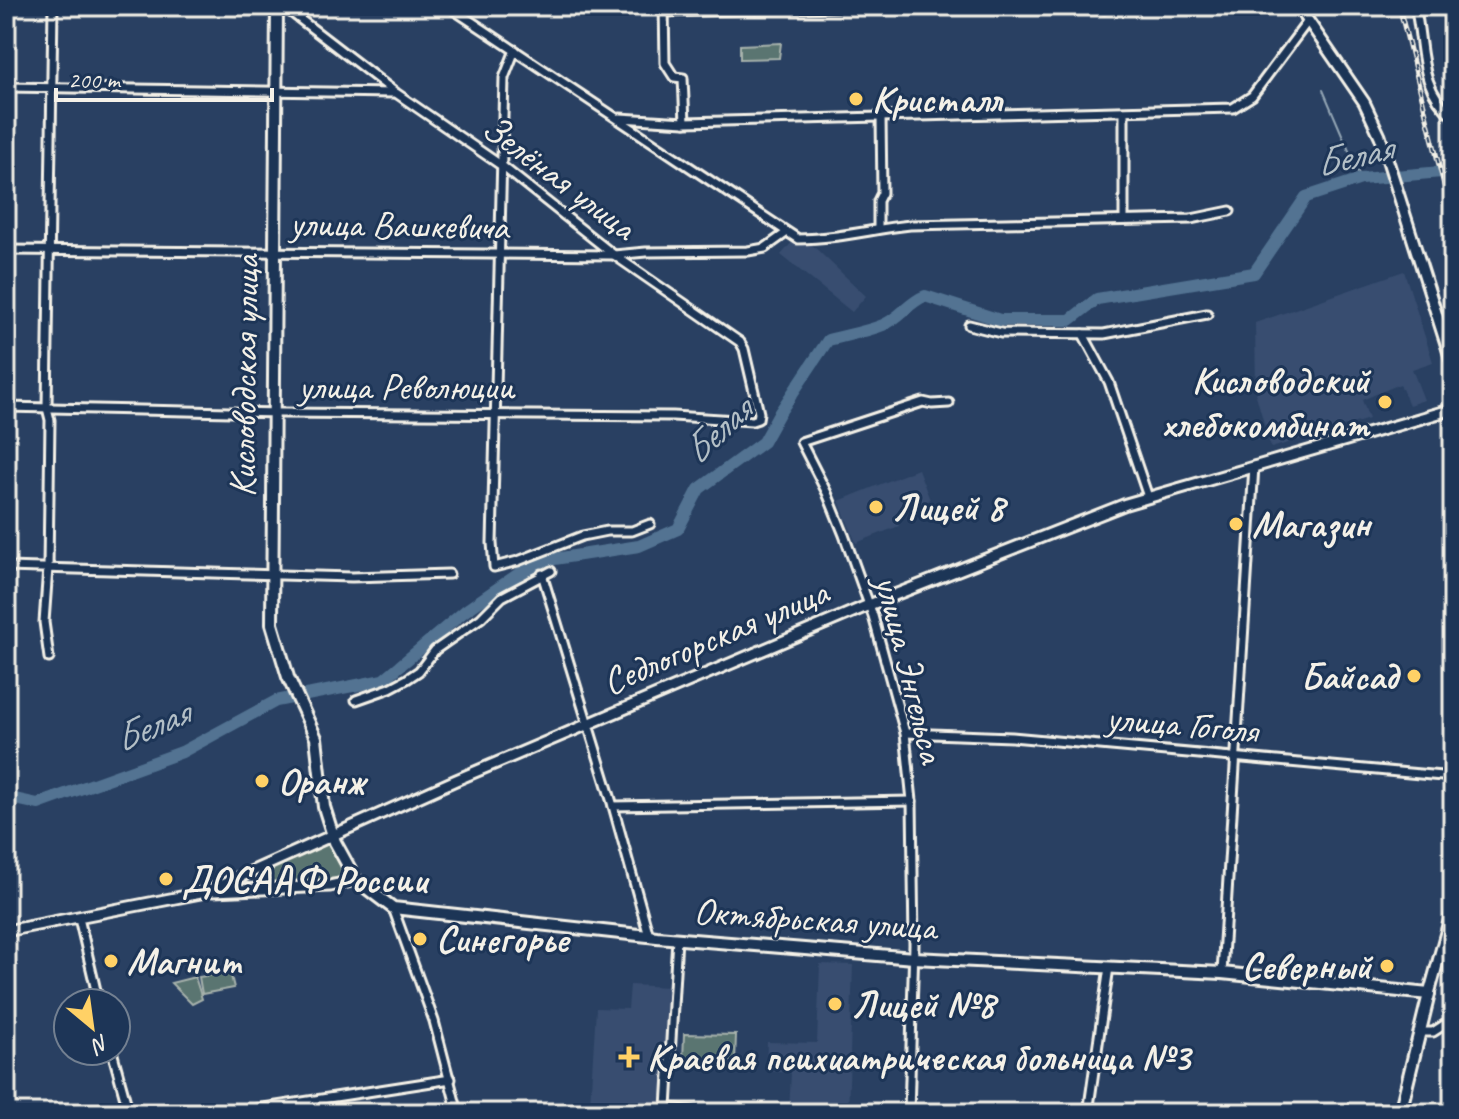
<svg xmlns="http://www.w3.org/2000/svg" width="1459" height="1119" viewBox="0 0 1459 1119" font-family="Caveat,sans-serif">
  <style>
    .built { fill: #384d70 }
    .green { fill: #5a7471; stroke: #a7b2ac; stroke-width: 2 }
    .lines { fill: none; stroke-linecap: round; stroke-linejoin: round }
    .stream { stroke: #93a5b4; stroke-width: 2 }
    .river { stroke: #527392; stroke-width: 12 }
    .minor-casing { stroke: #f4f1e8; stroke-width: 13 }
    .tertiary-casing { stroke: #f4f1e8; stroke-width: 15 }
    .secondary-casing { stroke: #f4f1e8; stroke-width: 16 }
    .minor { stroke: #1d3557; stroke-width: 7 }
    .tertiary { stroke: #1d3557; stroke-width: 9 }
    .secondary { stroke: #1d3557; stroke-width: 10 }
    .rail-casing { stroke: #f4f1e8; stroke-width: 5 }
    .rail { stroke: #1d3557; stroke-width: 2; stroke-dasharray: 6; stroke-linecap: butt }
    .poi-dot { fill: #ffd166; stroke: #1d3557; stroke-width: 3 }
    .labels { text-anchor: middle; dominant-baseline: central; stroke-width: 6; stroke-linejoin: round; paint-order: stroke }
    .poi-label { font-size: 38px; font-weight: bold; fill: #f4f1e8; stroke: #1d3557; text-anchor: start }
    .street-label { font-size: 38px; fill: #f4f1e8; stroke: #1d3557 }
    .water-label { font-size: 40px; font-style: italic; fill: #b3bfc6; stroke: #1d3557 }
  </style>
  <rect width="100%" height="100%" fill="#294062"/>
  <filter id="ink" filterUnits="userSpaceOnUse"><feTurbulence type="fractalNoise" baseFrequency=".0125" numOctaves="2"/><feDisplacementMap in="SourceGraphic" scale="16" xChannelSelector="R" yChannelSelector="G"/><feConvolveMatrix kernelMatrix="1 2 1 2 8 2 1 2 1" color-interpolation-filters="sRGB"/></filter>
  <g filter="url(#ink)">
    <g class="built">
      <polygon points="793,241 798,246 810,243 866,296 852,312 781,255"/>
      <polygon points="1404,271 1433,362 1412,369 1424,400 1409,405 1400,384 1362,400 1369,419 1271,448 1256,395 1255,323"/>
      <polygon points="918,469 930,500 895,514 899,526 856,543 839,501"/>
      <polygon points="820,964 853,965 848,1113 789,1113 791,1073 766,1071 767,1042 817,1043"/>
      <polygon points="630,985 669,987 662,1108 590,1104 596,1008 628,1009"/>
    </g>
    <g class="green">
      <polygon points="781,43 779,58 740,59 740,45"/>
      <polygon points="323,843 330,846 342,869 342,875 337,878 262,882 259,880 260,872"/>
      <polygon points="230,972 234,988 202,994 199,977"/>
      <polygon points="195,977 202,999 192,1004 171,983"/>
      <polygon points="684,1034 736,1035 735,1062 683,1061"/>
    </g>
    <g class="lines">
      <polyline class="stream" points="1323,90 1361,179"/>
      <path class="river" d="M6 797 38 804 182 752 276 701 383 680 465 611 520 573 548 560 639 546 678 529 699 489 763 442 778 415 828 340C846 335 866 332 883 325 900 318 909 302 925 296L1000 320H1070L1097 299 1254 273 1306 197 1361 179 1453 171"/>
      <defs>
        <g id="minor">
          <path d="M448 6 798 239C838 239 872 229 910 225L1191 219 1230 211"/>
          <polyline points="664,6 665,63 674,77 683,78 685,122"/>
          <polyline points="1099,6 1104,9 1111,6"/>
          <path d="M1415 6C1425 49 1417 85 1453 117"/>
          <polyline points="664,12 869,6"/>
          <polyline points="515,50 504,78 492,543 494,567 518,561 582,536 607,531 632,531 650,524"/>
          <polyline points="6,87 394,93"/>
          <polyline points="1124,113 1124,220"/>
          <polyline points="620,118 685,122 1233,108 1252,96 1308,21"/>
          <polyline points="878,228 878,201 882,193 881,117"/>
          <polyline points="6,250 614,255 646,252 748,251 765,248 786,233"/>
          <polyline points="969,325 1001,333 1104,334 1207,314"/>
          <polyline points="1083,334 1109,382 1148,497"/>
          <polyline points="6,407 282,413 673,416 752,421 758,419 759,413 744,349 740,342 614,255 502,166 396,93 283,6"/>
          <polyline points="6,567 352,577 449,574"/>
          <polyline points="542,574 613,806 649,936"/>
          <polyline points="49,658 44,622 48,568 50,420 47,408 53,6"/>
          <polyline points="356,700 390,688 407,679 419,671 435,650 481,618 502,597 551,571"/>
          <polyline points="905,733 1012,737 1453,777"/>
          <polyline points="613,806 912,801"/>
          <polyline points="393,908 434,1021 458,1113"/>
          <polyline points="79,918 99,1003"/>
          <polyline points="677,938 667,1108 715,1113"/>
          <polyline points="1222,973 1254,466"/>
          <polyline points="1421,1032 1433,1032 1444,1025 1453,1027"/>
          <polyline points="112,1051 129,1113"/>
          <polyline points="231,1113 451,1079"/>
          <polyline points="909,1113 914,945 912,801 905,733 873,616 844,535 827,493 801,442 923,402 932,404 949,403"/>
          <polyline points="1088,1113 1109,967"/>
        </g>
        <g id="tertiary">
          <polyline points="1298,6 1364,102 1380,136 1453,366"/>
          <polyline points="213,891 330,886 356,880"/>
          <polyline points="6,931 206,892 456,780 869,605 1126,504 1453,409"/>
          <polyline points="1429,994 1453,907"/>
        </g>
        <polyline id="secondary" points="277,6 272,624 288,677 316,738 324,807 335,842 356,880 393,908 657,937 914,958 1222,973 1429,994 1400,1113"/>
      </defs>
      <use href="#minor" class="minor-casing"/>
      <use href="#tertiary" class="tertiary-casing"/>
      <use href="#secondary" class="secondary-casing"/>
      <use href="#minor" class="minor"/>
      <use href="#tertiary" class="tertiary"/>
      <use href="#secondary" class="secondary"/>
      <defs>
        <polyline id="rail" points="1399,6 1453,221"/>
      </defs>
      <use href="#rail" class="rail-casing"/>
      <use href="#rail" class="rail"/>
    </g>
  </g>
  <g class="poi-dot">
    <circle cx="856" cy="99" r="8"/>
    <circle cx="1385" cy="402" r="8"/>
    <circle cx="876" cy="507" r="8"/>
    <circle cx="1236" cy="524" r="8"/>
    <circle cx="1414" cy="676" r="8"/>
    <circle cx="262" cy="781" r="8"/>
    <circle cx="166" cy="879" r="8"/>
    <circle cx="420" cy="939" r="8"/>
    <circle cx="111" cy="961" r="8"/>
    <circle cx="1387" cy="966" r="8"/>
    <circle cx="835" cy="1004" r="8"/>
    <path d="M625 1045h8v8h8v8h-8v8h-8v-8h-8v-8h8z"/>
  </g>
  <g class="labels">
    <g class="poi-label">
      <text x="872" y="99">Кристалл</text>
      <text x="1369" y="380" text-anchor="end">Кисловодский<tspan x="1369" dy="44">хлебокомбинат</tspan></text>
      <text x="892" y="507">Лицей 8</text>
      <text x="1252" y="524">Магазин</text>
      <text x="1398" y="676" text-anchor="end">Байсад</text>
      <text x="278" y="781">Оранж</text>
      <text x="182" y="879">ДОСААФ России</text>
      <text x="436" y="939">Синегорье</text>
      <text x="127" y="961">Магнит</text>
      <text x="1371" y="966" text-anchor="end">Северный</text>
      <text x="851" y="1004">Лицей №8</text>
      <text x="647" y="1057">Краевая психиатрическая больница №3</text>
    </g>
    <g class="street-label">
      <text transform="translate(559 177) rotate(37)">Зелёная улица</text>
      <text transform="translate(399 225) rotate(1)">улица Вашкевича</text>
      <text transform="translate(244 376) rotate(-89)">Кисловодская улица</text>
      <text x="406" y="386">улица Революции</text>
      <text transform="translate(715 637) rotate(-23)">Седлогорская улица</text>
      <text transform="translate(910 669) rotate(76)">улица Энгельса</text>
      <text transform="translate(1182 724) rotate(5)">улица Гоголя</text>
      <text transform="translate(815 919) rotate(4)">Октябрьская улица</text>
    </g>
    <g class="water-label">
      <text transform="translate(1353 156) rotate(-13)">Белая</text>
      <text transform="translate(717 431) rotate(-43)">Белая</text>
      <text transform="translate(151 726) rotate(-23)">Белая</text>
    </g>
  </g>
  <rect width="1459" height="1119" fill="none" stroke="#1d3557" stroke-width="32"/>
  <rect x="16" y="16" width="1427" height="1087" fill="none" stroke="#f4f1e8" stroke-width="3" filter="url(#ink)"/>
  <g transform="translate(92 1027) rotate(151)"><circle r="38" fill="#1d3557" stroke="#738091" stroke-width="2"/>
  <path d="M0-6L14 30L0 20L-14 30Z" fill="#ffd166"/>
  <text y="-12" font-size="22" font-weight="bold" text-anchor="middle" fill="#f4f1e8">N</text>
  </g>
  <path d="M56 88v12h216v-12" fill="none" stroke="#f4f1e8" stroke-width="4"/>
  <text x="68" y="88" font-size="24" fill="#f4f1e8" stroke="#1d3557" stroke-width="6" paint-order="stroke">200 m</text>
</svg>
